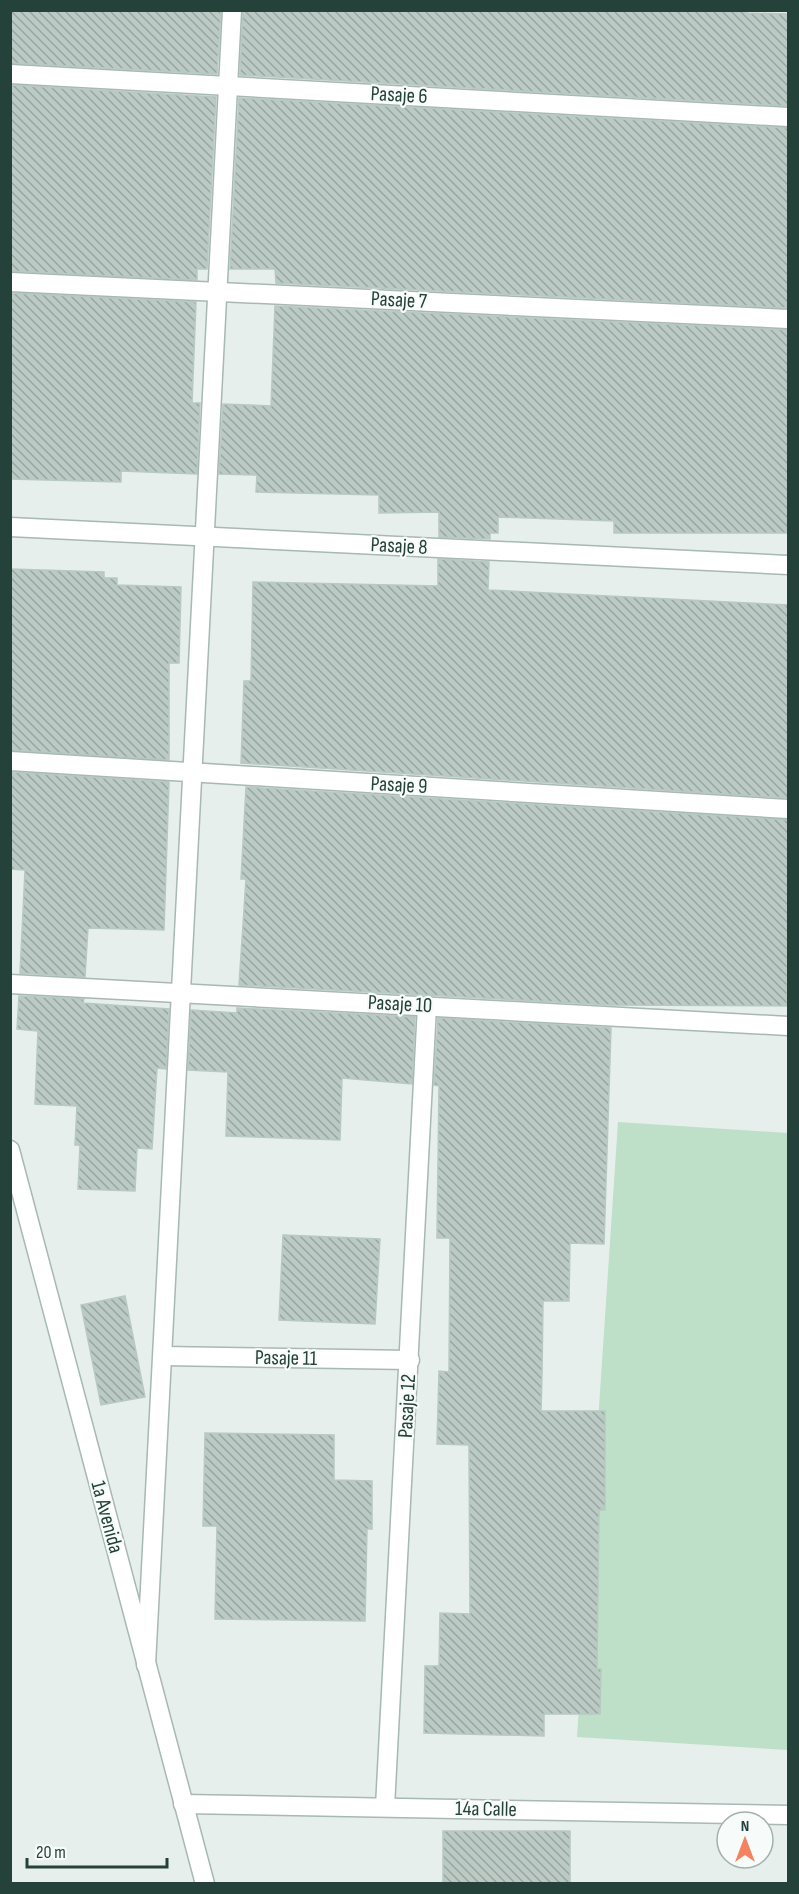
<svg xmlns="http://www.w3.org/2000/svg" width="799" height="1894" viewBox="0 0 799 1894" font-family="'Sofia Sans Condensed',sans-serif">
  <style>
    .green { fill: #bfe0c8 }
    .building { fill: url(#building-back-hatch); stroke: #b8c9c2; stroke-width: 1.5 }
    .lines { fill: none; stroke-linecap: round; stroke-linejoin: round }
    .lane-casing { stroke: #a8b8b2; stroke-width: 21 }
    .street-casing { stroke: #a8b8b2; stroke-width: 21 }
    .lane { stroke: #fff; stroke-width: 18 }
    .street { stroke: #fff; stroke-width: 18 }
    .labels { text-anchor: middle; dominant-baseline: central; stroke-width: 4.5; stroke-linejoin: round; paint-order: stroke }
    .street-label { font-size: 21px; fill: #24423a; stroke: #f7fbf9 }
  </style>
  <defs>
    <pattern id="building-back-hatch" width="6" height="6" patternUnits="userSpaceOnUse" patternTransform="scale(1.5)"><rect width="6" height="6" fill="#bbcac4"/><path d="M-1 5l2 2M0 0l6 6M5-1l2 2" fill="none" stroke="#98a6a0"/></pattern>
  </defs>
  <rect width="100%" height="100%" fill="#e6efeb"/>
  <polygon class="green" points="618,1122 788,1133 788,1750 577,1737"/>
  <g class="building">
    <polygon points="10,10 221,10 217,74 10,63"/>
    <polygon points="243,10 747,10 747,13 789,14 789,106 240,75"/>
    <polygon points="10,85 216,97 207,269 197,269 197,280 10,271"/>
    <polygon points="239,98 789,128 789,308 276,283 275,269 230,269"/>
    <polygon points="10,293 196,302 192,403 200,403 197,474 121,471 121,482 10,479"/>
    <polygon points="275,306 789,330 789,533 614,533 614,521 498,517 498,533 490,533 490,539 439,537 439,512 379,513 379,495 256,492 257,475 219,474 223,404 271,406"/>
    <polygon points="438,559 489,562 488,590 789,605 789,798 241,763 244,681 251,681 253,582 438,586"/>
    <polygon points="10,569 104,572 104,578 117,578 117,585 181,587 179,663 169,663 169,760 10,750"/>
    <polygon points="10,772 169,782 164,930 88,928 85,977 20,973 25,870 10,869"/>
    <polygon points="246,787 789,820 787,1006 611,1005 239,985 246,879 241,879"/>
    <polygon points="19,996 84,999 83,1003 169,1009 166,1069 157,1068 152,1149 137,1148 135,1191 78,1189 80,1145 75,1145 77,1106 35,1104 38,1031 17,1029"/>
    <polygon points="237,1008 415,1017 412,1084 342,1078 340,1140 226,1136 228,1072 188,1070 191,1010 237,1013"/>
    <polygon points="438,1018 611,1028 604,1244 570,1243 569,1301 543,1301 542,1374 541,1411 605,1411 605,1510 599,1510 597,1669 601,1669 600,1714 544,1714 544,1736 424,1733 425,1666 439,1666 440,1613 470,1614 469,1445 437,1444 439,1371 449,1372 450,1238 437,1238 439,1086 434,1085"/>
    <polygon points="283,1235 380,1239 375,1324 279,1320"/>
    <polygon points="125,1296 145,1397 101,1405 81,1305"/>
    <polygon points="205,1433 334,1435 334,1480 372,1481 372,1529 367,1529 365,1621 215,1619 217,1526 203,1526"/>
    <rect x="443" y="1831" width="127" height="53"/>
  </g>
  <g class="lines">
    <defs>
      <g id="lane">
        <polyline points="10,74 788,117"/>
        <polyline points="10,282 788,319"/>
        <polyline points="10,527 788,565"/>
        <polyline points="10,761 788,809"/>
        <polyline points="10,984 788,1026"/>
        <polyline points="163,1356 410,1360"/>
        <polyline points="385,1807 427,1006"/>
      </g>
      <g id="street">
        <polyline points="10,1150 205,1884"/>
        <polyline points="146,1665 232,10"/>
        <polyline points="183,1804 788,1815"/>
      </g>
    </defs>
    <use href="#lane" class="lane-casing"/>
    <use href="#street" class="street-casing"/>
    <use href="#lane" class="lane"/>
    <use href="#street" class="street"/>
  </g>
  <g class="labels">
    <g class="street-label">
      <text transform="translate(399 95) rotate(3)">Pasaje 6</text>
      <text transform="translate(399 300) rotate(3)">Pasaje 7</text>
      <text transform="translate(399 546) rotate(3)">Pasaje 8</text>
      <text transform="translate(399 785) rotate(3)">Pasaje 9</text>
      <text transform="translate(400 1004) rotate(3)">Pasaje 10</text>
      <text transform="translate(286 1358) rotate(1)">Pasaje 11</text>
      <text transform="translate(407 1406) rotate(-87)">Pasaje 12</text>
      <text transform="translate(107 1517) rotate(75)">1a Avenida</text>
      <text transform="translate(486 1809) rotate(1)">14a Calle</text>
    </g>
  </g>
  <rect width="799" height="1894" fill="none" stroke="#24423a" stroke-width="24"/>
  <g transform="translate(745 1840)"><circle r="28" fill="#f7fbf9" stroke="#a3b1ad" stroke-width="1.5"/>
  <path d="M0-4.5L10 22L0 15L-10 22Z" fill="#f4845f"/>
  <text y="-9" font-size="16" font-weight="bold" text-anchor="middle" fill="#24423a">N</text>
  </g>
  <path d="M27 1858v9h140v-9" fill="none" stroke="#24423a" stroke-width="3"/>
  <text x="36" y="1858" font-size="18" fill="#24423a" stroke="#f7fbf9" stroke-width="4.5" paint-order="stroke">20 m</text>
</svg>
